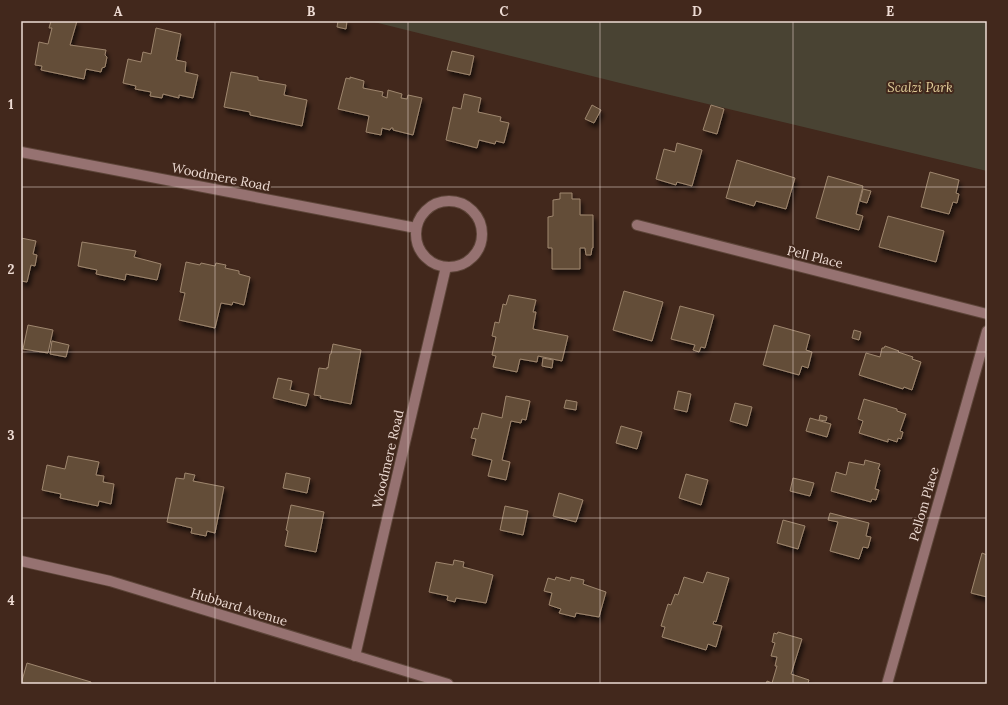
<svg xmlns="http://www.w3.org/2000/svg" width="1008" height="705" viewBox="0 0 1008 705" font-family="Lora,serif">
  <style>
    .green { fill: #494333 }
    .building { fill: #644e38; stroke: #9e866e; filter: url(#shadow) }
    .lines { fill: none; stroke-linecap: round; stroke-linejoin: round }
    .minor-casing { stroke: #5d4539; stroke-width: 12 }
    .minor { stroke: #967271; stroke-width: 10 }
    .grid { fill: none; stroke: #eddbd3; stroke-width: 1; stroke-opacity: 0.55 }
    .labels { text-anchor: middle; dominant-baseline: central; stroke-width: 4; stroke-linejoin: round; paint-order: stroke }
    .park-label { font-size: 13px; font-style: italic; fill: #e3cf9a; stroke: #42281c }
    .street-label { font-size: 13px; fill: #eddbd3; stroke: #42281c }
    .neatline { fill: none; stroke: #eddbd3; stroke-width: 1.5 }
    .grid-label { font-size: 13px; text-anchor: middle; font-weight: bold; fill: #eddbd3 }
  </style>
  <defs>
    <filter id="shadow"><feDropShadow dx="2.5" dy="4.5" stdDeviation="2" flood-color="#0009"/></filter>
  </defs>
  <rect width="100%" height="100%" fill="#42281c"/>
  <polygon class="green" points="370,21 987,21 987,171 620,83"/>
  <g class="building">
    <polygon points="51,21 77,21 70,45 106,50 105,55 107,57 105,67 102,68 101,72 86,69 84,79 41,70 42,66 35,65 39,42 48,44 52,28 49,28"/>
    <polygon points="338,21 347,21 346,29 337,27"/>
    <polygon points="156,28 181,34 176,60 186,62 185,72 198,75 193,98 179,95 179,98 163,94 162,98 150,96 151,92 135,89 136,86 123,83 128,59 141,62 143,52 151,54"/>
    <polygon points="452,51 474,56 470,75 447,70"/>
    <polygon points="231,72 258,77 258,80 286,85 284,95 307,100 302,126 250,115 250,112 224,107"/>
    <polygon points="350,77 364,81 363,88 383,92 382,96 387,98 388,90 402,94 401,98 407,99 408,95 422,98 413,135 393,130 393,128 391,128 390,130 382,128 381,135 366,132 369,116 338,109 346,78 350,79"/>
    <polygon points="464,94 481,98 478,112 501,117 500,121 509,123 504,143 496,141 495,144 479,140 477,148 446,140 453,107 461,109"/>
    <polygon points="592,105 601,110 594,123 585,119"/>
    <polygon points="711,105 724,109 717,134 703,130"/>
    <polygon points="677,143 702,150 692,186 677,182 676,185 656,179 664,149 675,152"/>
    <polygon points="737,160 795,178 786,209 756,201 754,206 726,198"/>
    <polygon points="930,172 959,180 956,193 959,194 957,203 953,202 949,214 921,207"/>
    <polygon points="828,176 863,186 856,214 863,216 859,230 816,218"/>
    <polygon points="863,189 871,191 867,203 860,201"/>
    <polygon points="560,193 572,193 572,199 580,199 580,215 593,215 593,248 592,248 591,255 586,255 585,248 580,248 580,269 552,269 552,248 548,248 548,217 553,216 553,200 560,199"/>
    <polygon points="888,216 944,231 936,262 879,247"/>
    <polygon points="21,238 36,241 33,254 37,255 35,266 31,265 27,282 21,281"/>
    <polygon points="82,242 136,251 134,257 161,264 157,280 126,274 125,280 96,274 97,270 78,266"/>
    <polygon points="186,262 200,265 201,263 215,266 216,263 226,265 225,268 239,271 239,274 250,277 244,305 233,302 232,305 221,303 215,328 179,320 185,293 180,292"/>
    <polygon points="624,291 663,302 652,341 613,330"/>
    <polygon points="509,295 536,300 533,312 536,312 533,329 568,336 562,361 538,356 537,362 520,359 517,372 493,367 496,356 492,355 496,337 492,336 495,322 499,323 503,304 506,305"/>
    <polygon points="680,306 714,315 705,348 701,347 699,352 693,350 695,345 671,339"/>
    <polygon points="28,325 53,330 48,353 23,349"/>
    <polygon points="774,325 810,335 806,350 812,352 808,368 802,366 799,375 763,365"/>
    <polygon points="854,330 861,332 859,340 852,338"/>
    <polygon points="52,341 69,345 66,357 50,354"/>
    <polygon points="333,344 361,350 351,404 320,398 321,396 314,395 319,368 327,369 327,367 328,368 330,354 331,354"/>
    <polygon points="885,346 899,351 898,352 913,357 912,359 921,362 912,390 904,387 903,389 859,375 866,353 880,357 882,348 884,348"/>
    <polygon points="543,358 553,360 552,368 542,366"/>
    <polygon points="278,378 292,381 290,390 309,394 306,406 273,398"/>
    <polygon points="678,391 691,394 687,412 674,409"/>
    <polygon points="506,396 530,401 526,420 522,419 521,423 511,421 502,460 510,462 506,480 488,476 492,460 472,455 476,439 471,438 474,428 478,429 482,413 502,418"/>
    <polygon points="864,399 897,409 897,411 906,414 900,431 903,432 901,439 898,438 897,442 888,439 888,442 859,433 863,421 858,419"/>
    <polygon points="566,400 577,402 576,410 564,408"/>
    <polygon points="735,403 752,407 747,426 730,421"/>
    <polygon points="820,415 827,417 826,421 819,420"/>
    <polygon points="810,418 831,424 827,437 806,431"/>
    <polygon points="621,426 642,432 637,449 616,443"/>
    <polygon points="68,456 99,462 96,475 104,476 103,482 114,484 111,504 99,501 98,506 60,498 61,494 42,490 47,465 65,469"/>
    <polygon points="865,460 880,464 878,469 880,470 875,489 879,490 876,500 872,499 871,502 831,491 836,472 846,475 849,462 864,465"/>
    <polygon points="185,473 195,475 193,481 224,487 215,533 207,531 206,536 191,533 192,528 167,522 176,478 184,479"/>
    <polygon points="286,473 310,478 307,493 283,488"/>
    <polygon points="686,474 708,480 701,505 679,498"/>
    <polygon points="793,478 814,483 810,496 790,491"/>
    <polygon points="559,493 583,500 576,522 553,516"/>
    <polygon points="291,505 324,512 316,552 285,546 288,531 286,530"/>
    <polygon points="505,506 528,511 523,535 500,530"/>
    <polygon points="830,513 869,523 866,536 871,537 868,548 863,547 859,559 830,551 838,522 828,520"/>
    <polygon points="783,520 805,526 798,549 777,543"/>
    <polygon points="982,553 987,555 987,597 971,593"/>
    <polygon points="454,560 464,562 463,567 493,575 486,603 456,598 455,602 447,600 448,596 429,592 436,562 453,565"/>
    <polygon points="707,572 729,578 716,622 714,621 713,624 722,626 716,647 708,644 706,650 662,637 665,627 661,626 668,604 671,605 675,594 678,595 684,577 703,583"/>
    <polygon points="556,577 570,581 571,577 584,580 583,584 606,592 599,617 576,613 575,617 559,613 561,609 549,605 552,593 544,591 548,578 555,580"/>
    <polygon points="778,632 802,639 791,674 809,680 808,683 812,684 766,684 767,681 772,683 777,666 775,666 777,657 771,656 775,643 772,642 774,633 777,634"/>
    <polygon points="27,663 91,682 91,684 21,684"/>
  </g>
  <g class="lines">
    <defs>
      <g id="minor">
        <polyline points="21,152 416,228"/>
        <circle cx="449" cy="234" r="33"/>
        <polyline points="637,225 987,314"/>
        <polyline points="21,561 110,581 448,684"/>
        <polyline points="355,656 446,267"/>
        <polyline points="887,684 987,331"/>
      </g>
    </defs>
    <use href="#minor" class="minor-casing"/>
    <use href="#minor" class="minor"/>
  </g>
  <path class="grid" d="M215 21V684M408 21V684M600 21V684M793 21V684M21 187H987M21 352H987M21 518H987"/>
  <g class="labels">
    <g class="park-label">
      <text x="920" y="87">Scalzi Park</text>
    </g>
    <g class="street-label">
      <text transform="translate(221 177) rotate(11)">Woodmere Road</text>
      <text transform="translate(815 257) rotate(14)">Pell Place</text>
      <text transform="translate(388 459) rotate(-77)">Woodmere Road</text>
      <text transform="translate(924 504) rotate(-74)">Pellom Place</text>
      <text transform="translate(239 607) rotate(17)">Hubbard Avenue</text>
    </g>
  </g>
  <rect width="1008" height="705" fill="none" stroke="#42281c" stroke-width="44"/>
  <rect x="22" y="22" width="964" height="661" class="neatline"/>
  <g class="grid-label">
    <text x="118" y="16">A</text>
    <text x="311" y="16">B</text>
    <text x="504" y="16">C</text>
    <text x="697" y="16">D</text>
    <text x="890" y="16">E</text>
    <text x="11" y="109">1</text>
    <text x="11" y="274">2</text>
    <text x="11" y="440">3</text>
    <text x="11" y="605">4</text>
  </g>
</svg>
